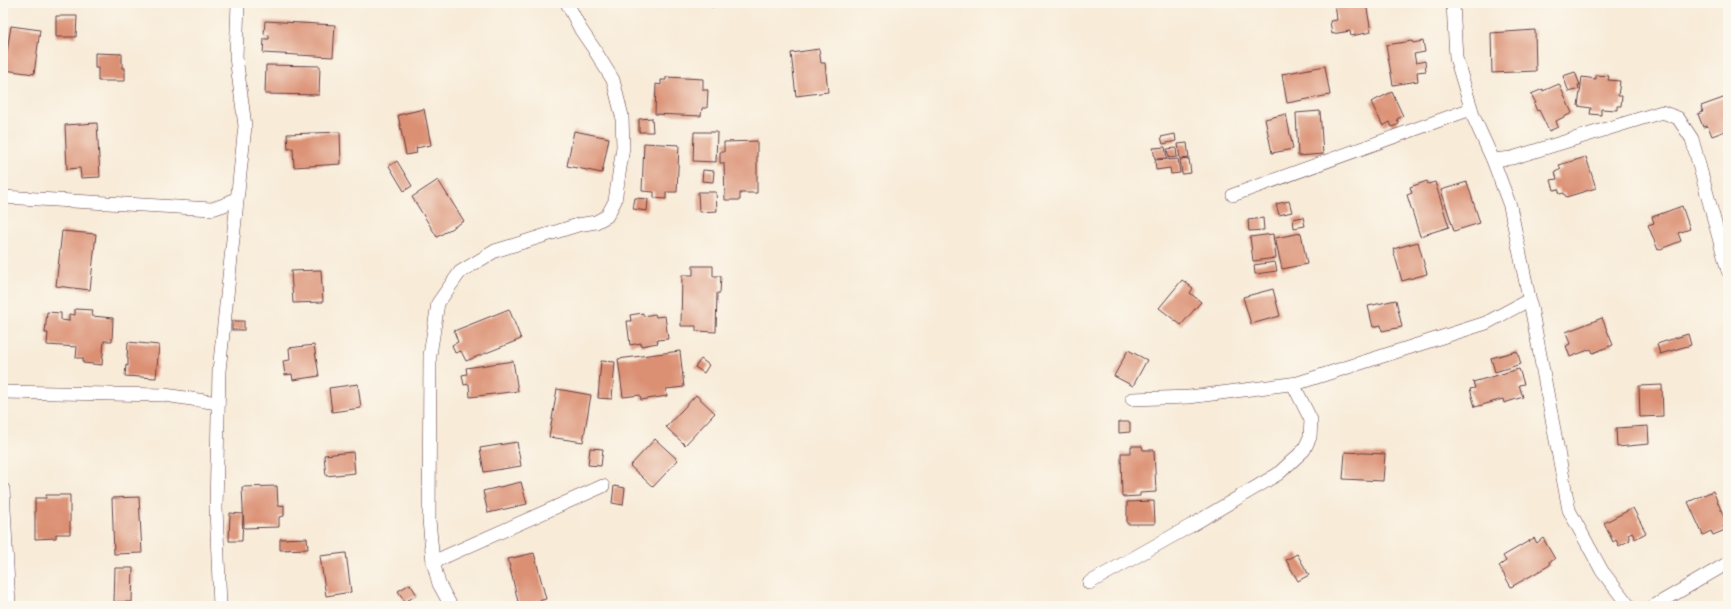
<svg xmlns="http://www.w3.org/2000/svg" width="1731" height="609" viewBox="0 0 1731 609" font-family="'Gentium Book Plus',serif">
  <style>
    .building { fill: #db9073 }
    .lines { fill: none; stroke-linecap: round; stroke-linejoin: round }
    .street-casing { stroke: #643e45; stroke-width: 14 }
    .street { stroke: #fff; stroke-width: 13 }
  </style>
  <rect width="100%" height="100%" fill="#fbf7ec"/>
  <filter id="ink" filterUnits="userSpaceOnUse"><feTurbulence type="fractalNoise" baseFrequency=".025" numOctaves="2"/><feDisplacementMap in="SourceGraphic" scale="8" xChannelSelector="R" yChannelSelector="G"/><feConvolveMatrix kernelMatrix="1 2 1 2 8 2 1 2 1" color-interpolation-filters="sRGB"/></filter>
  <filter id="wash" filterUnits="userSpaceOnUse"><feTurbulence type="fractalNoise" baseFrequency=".012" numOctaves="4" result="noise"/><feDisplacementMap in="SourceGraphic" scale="16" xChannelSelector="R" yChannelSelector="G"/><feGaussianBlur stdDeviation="0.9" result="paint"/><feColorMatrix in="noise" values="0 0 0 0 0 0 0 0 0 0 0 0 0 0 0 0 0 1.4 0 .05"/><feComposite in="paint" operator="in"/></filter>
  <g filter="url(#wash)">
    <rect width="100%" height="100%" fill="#f8ebd8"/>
    <g id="blocks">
      <g class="building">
        <polygon points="710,3 731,3 731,4 711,7"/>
        <polygon points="1335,3 1366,3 1371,32 1351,36 1350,31 1332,34 1330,21 1337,20"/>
        <polygon points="56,16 77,16 76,37 56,37"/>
        <polygon points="265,21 335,25 333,57 263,53 264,39 269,39 269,35 264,34"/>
        <polygon points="11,26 40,30 34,74 4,70"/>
        <polygon points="1535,30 1536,71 1492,73 1491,33"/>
        <polygon points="1412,41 1413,43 1423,41 1425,52 1414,54 1416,63 1425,61 1426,71 1417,72 1418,81 1393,85 1386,45"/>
        <polygon points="819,49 821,63 825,63 828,92 796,96 791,53"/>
        <polygon points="95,53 122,54 122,68 125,68 125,81 98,81 98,68 95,68"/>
        <polygon points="266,65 320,66 319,95 265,94"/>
        <polygon points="1325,66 1330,95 1287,103 1282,74"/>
        <polygon points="1575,72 1580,85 1578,85 1579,89 1569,92 1563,76"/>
        <polygon points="1596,75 1609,76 1608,80 1620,81 1618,96 1622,96 1621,106 1617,106 1617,110 1601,109 1601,115 1590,114 1591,108 1578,106 1582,77 1596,79"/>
        <polygon points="666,77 703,79 703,90 708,90 707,108 702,108 701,116 655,114 656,84 661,85 661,80 666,80"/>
        <polygon points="1559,84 1572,113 1556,121 1558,127 1549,131 1539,110 1537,111 1534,104 1536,103 1531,94 1543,89 1543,91"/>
        <polygon points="1392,92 1403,116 1397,119 1399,124 1392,127 1390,122 1383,126 1371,102"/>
        <polygon points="1726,97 1728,103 1728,130 1712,136 1708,126 1703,127 1698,114 1703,112 1701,106"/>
        <polygon points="424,109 431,145 416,148 417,153 406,155 398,115"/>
        <polygon points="1320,111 1323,154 1298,156 1296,113"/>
        <polygon points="1286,114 1293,149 1272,153 1265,119"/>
        <polygon points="652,118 653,132 639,132 639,119"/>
        <polygon points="97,123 100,177 81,178 80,168 67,169 65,125"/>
        <polygon points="574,131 609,138 602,173 567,166"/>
        <polygon points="340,132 341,164 294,167 293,148 288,149 287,134"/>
        <polygon points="694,132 717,132 716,162 693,161"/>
        <polygon points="1175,134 1176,141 1163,144 1161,137"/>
        <polygon points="757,141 757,193 740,193 740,200 725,200 724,163 720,163 720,152 724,152 724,142"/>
        <polygon points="644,143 679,145 677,192 666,192 666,199 654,198 654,192 642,191"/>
        <polygon points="1187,143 1189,158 1180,159 1178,144"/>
        <polygon points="1165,147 1167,158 1155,159 1153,148"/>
        <polygon points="1176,148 1177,157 1169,158 1167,149"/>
        <polygon points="1586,157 1596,188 1566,197 1564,193 1560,194 1558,189 1554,190 1551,180 1557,179 1555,172 1561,169 1559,165"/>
        <polygon points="1169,159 1169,160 1178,159 1180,173 1171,174 1170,168 1156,170 1155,160"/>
        <polygon points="1189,159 1191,173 1182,174 1180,160"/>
        <polygon points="397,161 412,186 404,191 389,166"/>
        <polygon points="703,170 714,171 713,182 702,181"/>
        <polygon points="438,180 464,221 437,237 412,197"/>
        <polygon points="1427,181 1428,184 1435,182 1449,227 1420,236 1407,195 1412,193 1410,187"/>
        <polygon points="1467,182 1480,223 1454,231 1441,190"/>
        <polygon points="698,192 716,192 717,211 699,212"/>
        <polygon points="635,198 648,199 647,211 633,209"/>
        <polygon points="1289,201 1292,212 1279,215 1276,204"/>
        <polygon points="1682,206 1690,229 1678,233 1681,241 1658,250 1648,225 1654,223 1652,217"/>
        <polygon points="1303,217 1305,226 1294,228 1293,219"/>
        <polygon points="1263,218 1264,230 1249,231 1248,220"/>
        <polygon points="62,231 96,234 90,290 56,286"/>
        <polygon points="1301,233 1307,264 1282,269 1275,238"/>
        <polygon points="1273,234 1276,258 1253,261 1250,237"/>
        <polygon points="1418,242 1427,274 1402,281 1393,249"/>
        <polygon points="1275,262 1277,271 1255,274 1254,265"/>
        <polygon points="693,266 713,266 713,276 721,276 720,293 717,293 716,332 696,331 696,326 681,326 682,275 693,275"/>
        <polygon points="321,270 323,302 293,303 291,271"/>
        <polygon points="1182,280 1193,288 1190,293 1201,302 1181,325 1159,308"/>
        <polygon points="1273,289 1280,316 1251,324 1243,297"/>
        <polygon points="1396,300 1402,327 1382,331 1381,325 1373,327 1368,306"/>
        <polygon points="75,309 93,310 92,316 113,318 112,341 104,341 102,365 83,363 83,358 76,358 77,347 47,345 48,333 45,333 47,312 61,313 61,320 69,321 69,314 75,315"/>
        <polygon points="509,309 521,339 466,361 461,351 455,353 452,345 458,342 454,331"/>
        <polygon points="643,313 643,316 655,314 656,317 665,316 668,339 657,340 658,343 641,346 641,343 630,345 627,321 631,321 630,315"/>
        <polygon points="1602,318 1613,345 1593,353 1591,349 1570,357 1566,346 1570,344 1566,332"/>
        <rect x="232" y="321" width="12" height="9"/>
        <polygon points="1688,334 1691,345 1660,354 1657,344"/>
        <polygon points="128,342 159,345 156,378 125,376 126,365 128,366 128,358 127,358"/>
        <polygon points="314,345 319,376 293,380 292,374 285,375 283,361 290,360 289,348"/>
        <polygon points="1128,350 1147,360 1133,386 1114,376"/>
        <polygon points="680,351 684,387 666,389 667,396 641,400 640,395 623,397 618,359"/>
        <polygon points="1517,351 1521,364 1495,372 1491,358"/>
        <polygon points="701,359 709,365 704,373 695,367"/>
        <polygon points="513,361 518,391 470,397 469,384 464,385 462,375 467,374 466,368"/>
        <polygon points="601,361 615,362 612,399 598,398"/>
        <polygon points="1519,369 1524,384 1519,385 1523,397 1504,403 1503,399 1475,407 1470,389 1475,388 1473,382"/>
        <polygon points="358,384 361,408 332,412 329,388"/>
        <polygon points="1662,385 1663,416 1640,417 1639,386"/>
        <polygon points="557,389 591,395 583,442 549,437"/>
        <polygon points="696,395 715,413 685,445 666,427"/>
        <polygon points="1119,422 1130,422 1130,432 1119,433"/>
        <polygon points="1648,426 1649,444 1617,447 1616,428"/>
        <polygon points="655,439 678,460 653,487 630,466"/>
        <polygon points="517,442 521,466 484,472 480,448"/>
        <polygon points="1131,446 1142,446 1143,450 1154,450 1156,492 1140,493 1140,496 1122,497 1121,453 1131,453"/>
        <polygon points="590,448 603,449 601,466 588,465"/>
        <polygon points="353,452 355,473 326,476 324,455"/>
        <polygon points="1345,452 1385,454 1383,481 1343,479"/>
        <polygon points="521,482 527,504 488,513 483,491"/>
        <polygon points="277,486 278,506 284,505 284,516 279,517 279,527 244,528 242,487"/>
        <polygon points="614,486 625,488 623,505 612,503"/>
        <polygon points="1713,491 1727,524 1723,526 1725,530 1713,535 1711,531 1703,535 1688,502"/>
        <polygon points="46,495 70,495 70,534 56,534 56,538 35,539 35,498 46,498"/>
        <polygon points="139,497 142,553 114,554 112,498"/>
        <polygon points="1154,501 1155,524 1127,524 1127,502"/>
        <polygon points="1633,508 1646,533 1635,539 1632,532 1628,534 1630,540 1619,546 1616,540 1613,542 1604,523"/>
        <polygon points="230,513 243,514 242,541 229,541"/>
        <polygon points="307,538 308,549 280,550 280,539"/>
        <polygon points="1534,538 1537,543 1543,538 1555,559 1549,562 1550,565 1511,587 1499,566 1506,561 1503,556"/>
        <polygon points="346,553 351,592 326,596 320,556"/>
        <polygon points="534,553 546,599 519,606 508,559"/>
        <polygon points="1297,554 1309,575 1298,581 1286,560"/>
        <polygon points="115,568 133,568 132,602 114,602"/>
        <polygon points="410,584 417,595 405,602 398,591"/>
        <polygon points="106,602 106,606 83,606 83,603"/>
      </g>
    </g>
  </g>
  <g filter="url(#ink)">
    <use href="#blocks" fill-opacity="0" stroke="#643e45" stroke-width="1"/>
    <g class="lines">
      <defs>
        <g id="street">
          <polyline points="1453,3 1456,58 1474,118 1493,160 1510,206 1532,312 1569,510 1602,571 1629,606"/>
          <polyline points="1493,160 1512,158 1662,112 1678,118 1692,139 1728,271"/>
          <polyline points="1233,195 1471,109"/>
          <polyline points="3,197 212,209 224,205 237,198"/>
          <polyline points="3,392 165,395 218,403"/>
          <polyline points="1132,399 1189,397 1298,383 1486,323 1529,300"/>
          <polyline points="3,489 9,606"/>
          <polyline points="433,562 603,486"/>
          <polyline points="1089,583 1192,525 1278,474 1304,450 1310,437 1311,420 1293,384"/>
          <polyline points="220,606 216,508 219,371 245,126 236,57 238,3"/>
          <polyline points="451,606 439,584 433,562 429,520 430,355 438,303 460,272 495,251 578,225 596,222 607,216 615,201 623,147 622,116 613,80 594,49 581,30 567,3"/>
          <polyline points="1654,606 1728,563"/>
        </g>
      </defs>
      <use href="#street" class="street-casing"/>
      <use href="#street" class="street"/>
    </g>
  </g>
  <rect width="1731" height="609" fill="none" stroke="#fbf7ec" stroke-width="16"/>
</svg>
